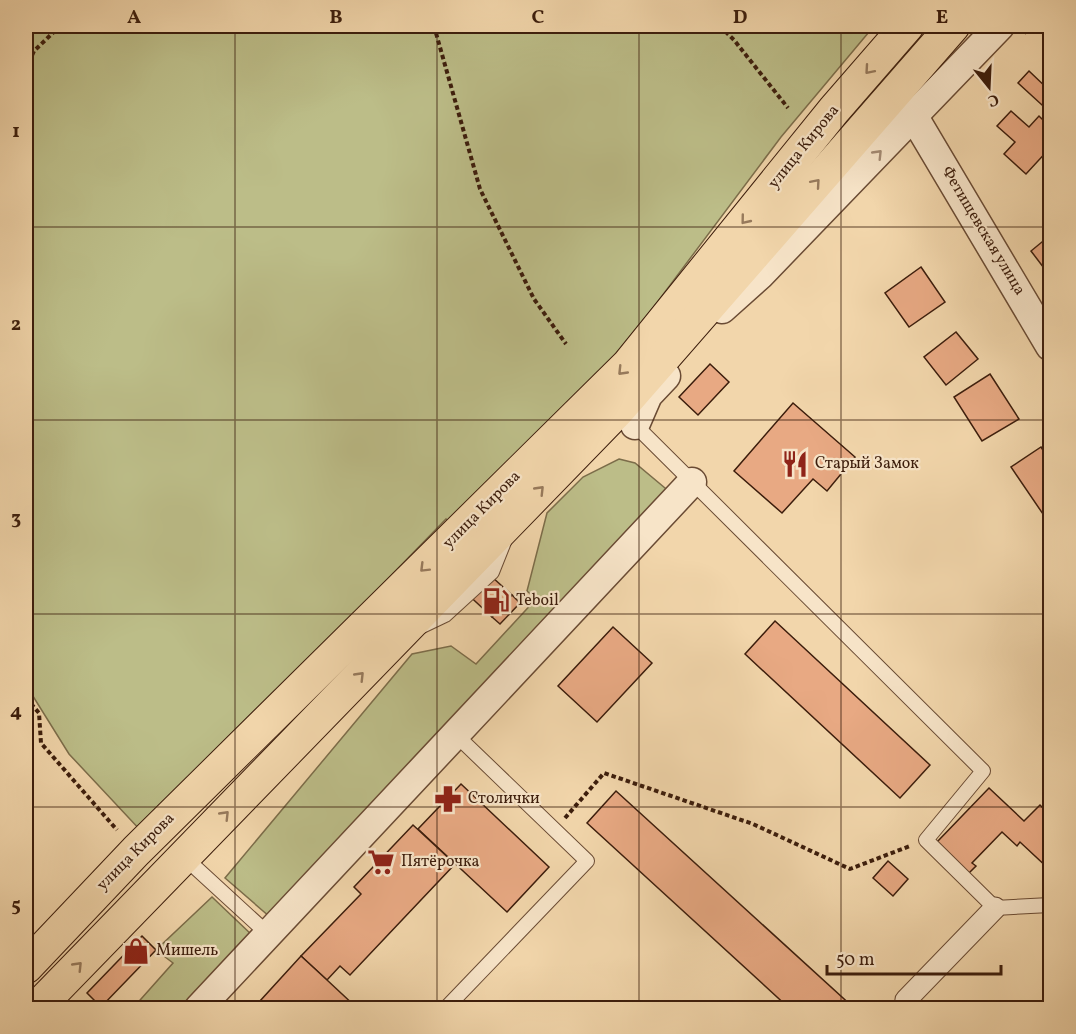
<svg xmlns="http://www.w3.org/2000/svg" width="1076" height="1034" viewBox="0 0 1076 1034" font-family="Vollkorn,serif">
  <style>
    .green { fill: #bcbd88; stroke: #7c6d4a; stroke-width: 1.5 }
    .building { fill: #e8a983; stroke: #3c1d0c; stroke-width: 1.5 }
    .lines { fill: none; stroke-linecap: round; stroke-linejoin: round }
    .service-casing { stroke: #6a4b34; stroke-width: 16 }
    .pedestrian-casing { stroke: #6a4b34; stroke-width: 23 }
    .minor-casing { stroke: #6a4b34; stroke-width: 31 }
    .primary-casing { stroke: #3c1d0c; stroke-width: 35 }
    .path { stroke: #3c1d0c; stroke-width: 4; stroke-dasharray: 4.5 3; stroke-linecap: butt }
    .service { stroke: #f7e4c8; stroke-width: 14 }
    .pedestrian { stroke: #f7e4c8; stroke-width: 21 }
    .minor { stroke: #f7e4c8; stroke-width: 28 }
    .primary { stroke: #f2d6ab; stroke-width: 33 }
    .oneway { stroke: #977a5c }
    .oneway2 { stroke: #a38a73 }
    .grid { fill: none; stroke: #3c1d0c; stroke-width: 1.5; stroke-opacity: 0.55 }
    .labels { text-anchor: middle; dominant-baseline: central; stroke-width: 4.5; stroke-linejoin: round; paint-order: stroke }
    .street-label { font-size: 16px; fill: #3c1d0c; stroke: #f7e4c8 }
    .poi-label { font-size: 16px; fill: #3c1d0c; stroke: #f7e4c8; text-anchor: start }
    .neatline { fill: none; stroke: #3c1d0c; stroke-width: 2 }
    .grid-label { font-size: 20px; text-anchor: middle; font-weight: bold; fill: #3c1d0c }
  </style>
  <rect width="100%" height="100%" fill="#f2d6ab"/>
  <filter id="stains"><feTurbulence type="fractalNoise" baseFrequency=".00333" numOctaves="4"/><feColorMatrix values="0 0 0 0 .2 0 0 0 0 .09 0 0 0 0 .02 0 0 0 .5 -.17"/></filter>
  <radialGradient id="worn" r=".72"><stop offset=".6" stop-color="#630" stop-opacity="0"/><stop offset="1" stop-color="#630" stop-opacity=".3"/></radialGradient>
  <g class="green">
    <polygon points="26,26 874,26 781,137 626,344 451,527 446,519 142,832 69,754 26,685"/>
    <polygon points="619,459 635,463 671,493 270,917 225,878 412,654 451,646 476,664 536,599 527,591 547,513 583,477"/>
    <polygon points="212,897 253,936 186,1008 133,1008 173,963 156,950"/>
  </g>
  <g class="building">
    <polygon points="1029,71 1050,91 1050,95 1042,105 1018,83"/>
    <polygon points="1011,111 1029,127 1039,116 1044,121 1050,115 1050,148 1026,174 1004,154 1015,142 997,126"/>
    <polygon points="1048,237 1050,240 1050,276 1031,251"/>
    <polygon points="921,267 945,302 909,327 885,293"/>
    <polygon points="956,332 978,359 946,385 924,357"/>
    <polygon points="710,364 729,382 698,415 679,397"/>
    <polygon points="990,374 1019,419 982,441 954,397"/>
    <polygon points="793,403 855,457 827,491 813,479 782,513 734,471"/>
    <polygon points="1041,447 1050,461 1050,513 1045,517 1011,467"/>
    <polygon points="481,567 512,595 492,617 461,588"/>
    <polygon points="512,595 520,603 500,624 492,617"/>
    <polygon points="775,621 930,765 900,798 745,654"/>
    <polygon points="613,627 652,663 597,722 558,686"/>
    <polygon points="461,784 549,867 507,912 418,829"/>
    <polygon points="989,788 1024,821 1040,805 1050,815 1050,870 1020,842 1017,846 1002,832 972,863 976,866 969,873 937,842"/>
    <polygon points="616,791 854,1008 789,1008 587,823"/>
    <polygon points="413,825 455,864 350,975 340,966 327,980 301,956 361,894 354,887"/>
    <polygon points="888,861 908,879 893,896 873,878"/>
    <polygon points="142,936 156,950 101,1007 87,993"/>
    <polygon points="301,956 327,980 357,1008 268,1008 260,1001"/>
  </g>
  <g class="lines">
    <defs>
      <g id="service">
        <polyline points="632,422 983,771 926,840 995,908 1050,905"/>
        <polyline points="422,626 445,615 492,572 504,542"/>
        <polyline points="184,857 268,934"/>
        <polyline points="446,1008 587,861 455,734"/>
      </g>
      <polyline id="pedestrian" points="909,1008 906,1000 995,908"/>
      <g id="minor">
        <polyline points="914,117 1050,346"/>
        <polyline points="722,309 760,275 1000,26"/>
        <polyline points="635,425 648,395 666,376"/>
        <polyline points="199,1008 692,482"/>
      </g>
      <g id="primary">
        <polyline points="26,967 136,851 628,365 834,110 907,26"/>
        <polyline points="37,1008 618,410 953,26"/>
      </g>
    </defs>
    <use href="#service" class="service-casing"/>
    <use href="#pedestrian" class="pedestrian-casing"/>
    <use href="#minor" class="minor-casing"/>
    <use href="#primary" class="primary-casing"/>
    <g class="path">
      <polyline points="434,26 480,189 534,299 566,344"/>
      <polyline points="720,26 734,40 788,108"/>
      <polyline points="1024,33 1032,26"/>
      <polyline points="26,69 34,51 60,26"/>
      <polyline points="26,698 39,713 41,743 117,830"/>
      <polyline points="565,818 604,773 753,824 850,869 910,846"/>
    </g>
    <use href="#service" class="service"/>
    <use href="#pedestrian" class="pedestrian"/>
    <use href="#minor" class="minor"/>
    <use href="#primary" class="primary"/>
  </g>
  <defs><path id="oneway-chevron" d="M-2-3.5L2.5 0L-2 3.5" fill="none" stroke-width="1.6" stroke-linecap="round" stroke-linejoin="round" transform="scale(1.5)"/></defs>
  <g class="oneway">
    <use href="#oneway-chevron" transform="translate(869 70) rotate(131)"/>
    <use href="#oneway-chevron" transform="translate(816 183) rotate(-49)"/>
    <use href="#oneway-chevron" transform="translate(745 220) rotate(129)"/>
    <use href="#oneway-chevron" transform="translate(622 371) rotate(134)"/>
    <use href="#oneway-chevron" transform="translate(540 490) rotate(-46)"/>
    <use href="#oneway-chevron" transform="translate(424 568) rotate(135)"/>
    <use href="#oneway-chevron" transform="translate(360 676) rotate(-46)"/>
    <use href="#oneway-chevron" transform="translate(225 815) rotate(-46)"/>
    <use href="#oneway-chevron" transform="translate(78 966) rotate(-46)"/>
  </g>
  <use class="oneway2" href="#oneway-chevron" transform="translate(878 154) rotate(-46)"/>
  <path class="grid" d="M235 26V1008M437 26V1008M639 26V1008M841 26V1008M26 227H1050M26 420H1050M26 614H1050M26 807H1050"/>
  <defs>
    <symbol id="restaurant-bare" viewBox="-9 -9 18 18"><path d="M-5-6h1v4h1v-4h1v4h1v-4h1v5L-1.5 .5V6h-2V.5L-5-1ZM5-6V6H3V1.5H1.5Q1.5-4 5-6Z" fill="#8f2418" stroke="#f7e4c8" stroke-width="2.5" paint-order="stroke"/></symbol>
    <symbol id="fuel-bare" viewBox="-9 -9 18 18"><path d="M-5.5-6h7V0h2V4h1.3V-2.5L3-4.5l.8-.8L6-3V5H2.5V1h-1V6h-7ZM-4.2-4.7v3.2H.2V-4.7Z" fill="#8f2418" stroke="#f7e4c8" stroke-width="2.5" paint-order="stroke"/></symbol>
    <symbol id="pharmacy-bare" viewBox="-9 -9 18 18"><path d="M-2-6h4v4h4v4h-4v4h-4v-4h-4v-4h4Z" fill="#8f2418" stroke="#f7e4c8" stroke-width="2.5" paint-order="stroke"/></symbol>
    <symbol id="supermarket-bare" viewBox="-9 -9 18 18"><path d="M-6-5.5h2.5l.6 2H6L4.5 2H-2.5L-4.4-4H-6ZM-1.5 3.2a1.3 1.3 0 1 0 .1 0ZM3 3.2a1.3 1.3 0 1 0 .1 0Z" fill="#8f2418" stroke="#f7e4c8" stroke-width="2.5" paint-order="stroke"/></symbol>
    <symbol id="shop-bare" viewBox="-9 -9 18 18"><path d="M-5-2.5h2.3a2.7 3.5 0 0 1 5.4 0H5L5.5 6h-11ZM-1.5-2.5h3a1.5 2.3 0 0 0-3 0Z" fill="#8f2418" stroke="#f7e4c8" stroke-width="2.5" paint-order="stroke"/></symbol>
  </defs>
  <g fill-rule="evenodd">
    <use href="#restaurant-bare" x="776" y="445" width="38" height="38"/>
    <use href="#fuel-bare" x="477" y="582" width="38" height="38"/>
    <use href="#pharmacy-bare" x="429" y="780" width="38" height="38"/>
    <use href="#supermarket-bare" x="362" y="843" width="38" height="38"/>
    <use href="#shop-bare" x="117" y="932" width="38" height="38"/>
  </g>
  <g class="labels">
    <g class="street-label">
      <text transform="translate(804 147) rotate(-51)">улица Кирова</text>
      <text transform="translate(983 231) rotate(59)">Фетищевская улица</text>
      <text transform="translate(482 510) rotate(-45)">улица Кирова</text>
      <text transform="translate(136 852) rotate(-45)">улица Кирова</text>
    </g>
    <g class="poi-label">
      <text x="815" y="464">Старый Замок</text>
      <text x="516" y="601">Teboil</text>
      <text x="468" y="799">Столички</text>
      <text x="401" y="862">Пятёрочка</text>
      <text x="156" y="951">Мишель</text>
    </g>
  </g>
  <rect width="1076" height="1034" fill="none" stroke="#f2d6ab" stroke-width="66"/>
  <g transform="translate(989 87) rotate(162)" stroke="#f7e4c8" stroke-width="4.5" paint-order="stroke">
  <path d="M0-4.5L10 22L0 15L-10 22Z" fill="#3c1d0c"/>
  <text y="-9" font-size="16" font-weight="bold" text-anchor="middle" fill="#3c1d0c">С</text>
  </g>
  <path d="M827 965v9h174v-9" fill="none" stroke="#3c1d0c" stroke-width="3"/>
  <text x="836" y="965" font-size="18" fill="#3c1d0c" stroke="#f7e4c8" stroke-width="4.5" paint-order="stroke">50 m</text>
  <rect x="33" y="33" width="1010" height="968" class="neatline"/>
  <g class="grid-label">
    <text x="134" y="23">A</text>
    <text x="336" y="23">B</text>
    <text x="538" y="23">C</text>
    <text x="740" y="23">D</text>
    <text x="942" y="23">E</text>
    <text x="16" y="137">1</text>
    <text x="16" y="330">2</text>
    <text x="16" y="524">3</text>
    <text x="16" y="717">4</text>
    <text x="16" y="911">5</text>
  </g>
  <rect width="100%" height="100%" filter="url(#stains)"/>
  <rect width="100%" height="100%" fill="url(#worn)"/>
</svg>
